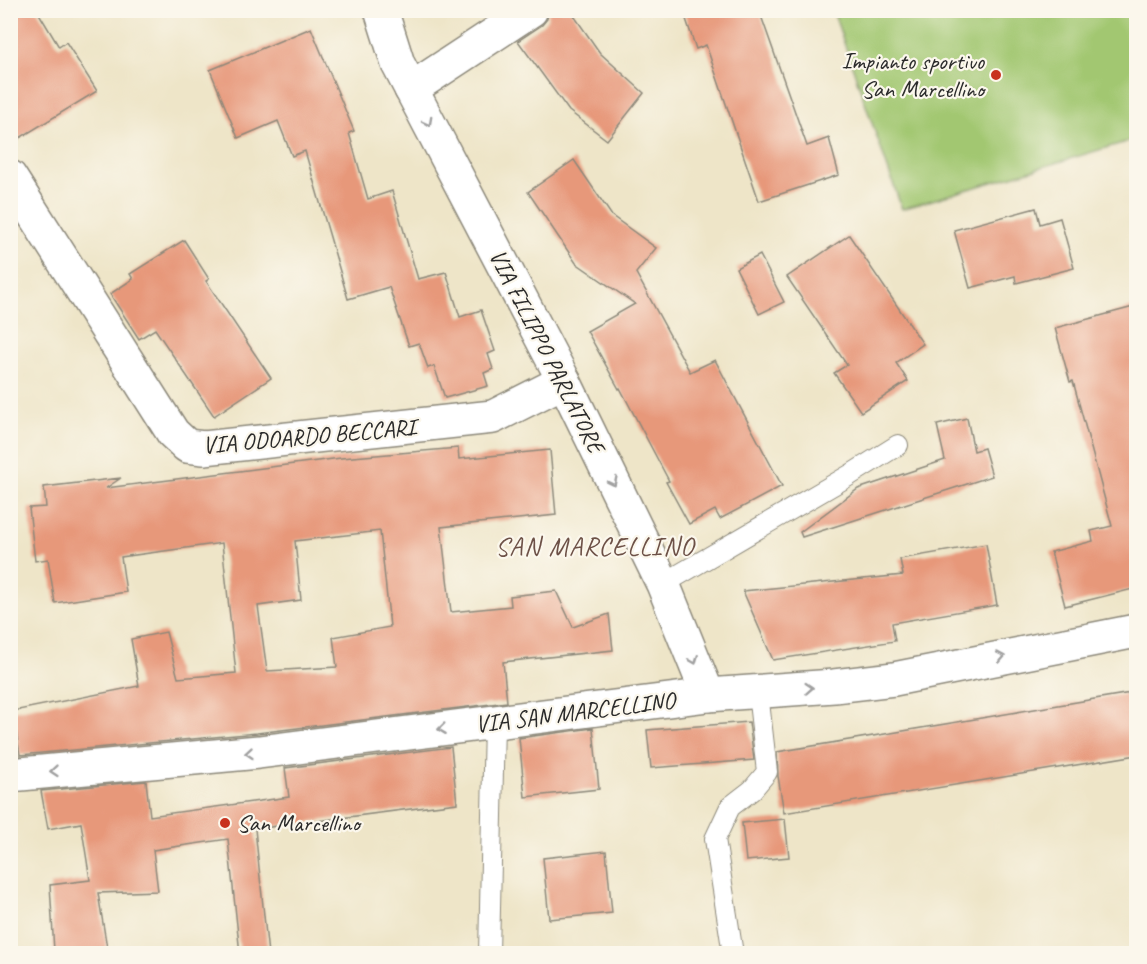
<svg xmlns="http://www.w3.org/2000/svg" width="1147" height="964" viewBox="0 0 1147 964" font-family="Caveat,sans-serif">
  <style>
    .green { fill: #a2c771; stroke: #66794e; stroke-width: 1.5 }
    .building { fill: #e7987a; fill-rule: evenodd }
    .lines { fill: none; stroke-linecap: round; stroke-linejoin: round }
    .lane-casing { stroke: #8c887a; stroke-width: 22 }
    .street-casing { stroke: #8c887a; stroke-width: 36 }
    .lane { stroke: #fff; stroke-width: 20 }
    .street { stroke: #fff; stroke-width: 33 }
    .oneway { stroke: #a0a0a0 }
    .poi-dot { fill: #c8321e; stroke: #fbf7ec; stroke-width: 2 }
    .labels { text-anchor: middle; dominant-baseline: central; stroke-width: 4.5; stroke-linejoin: round; paint-order: stroke }
    .poi-label { font-size: 24px; fill: #2b2b2b; stroke: #fbf7ec; text-anchor: end }
    .street-label { font-size: 24px; fill: #2b2b2b; stroke: #fbf7ec }
    .neighbourhood-label { font-size: 26px; letter-spacing: 1.5px; fill: #6d5147; stroke: #fbf7ec }
  </style>
  <rect width="100%" height="100%" fill="#fbf7ec"/>
  <filter id="ink" filterUnits="userSpaceOnUse"><feTurbulence type="fractalNoise" baseFrequency=".0167" numOctaves="2"/><feDisplacementMap in="SourceGraphic" scale="12" xChannelSelector="R" yChannelSelector="G"/><feConvolveMatrix kernelMatrix="1 2 1 2 8 2 1 2 1" color-interpolation-filters="sRGB"/></filter>
  <filter id="wash" filterUnits="userSpaceOnUse"><feTurbulence type="fractalNoise" baseFrequency=".008" numOctaves="4" result="noise"/><feDisplacementMap in="SourceGraphic" scale="24" xChannelSelector="R" yChannelSelector="G"/><feGaussianBlur stdDeviation="1.35" result="paint"/><feColorMatrix in="noise" values="0 0 0 0 0 0 0 0 0 0 0 0 0 0 0 0 0 1.4 0 .05"/><feComposite in="paint" operator="in"/></filter>
  <g filter="url(#wash)">
    <rect width="100%" height="100%" fill="#eee5c8"/>
    <polygon class="green" points="833,11 1136,11 1136,139 902,209"/>
    <g id="blocks">
      <g class="building">
        <polygon points="10,10 37,10 59,47 66,42 97,91 10,144"/>
        <polygon points="549,10 570,10 600,53 644,93 607,140 569,111 518,41 542,25 547,19"/>
        <polygon points="683,10 759,10 807,146 829,138 839,175 759,201 706,45 696,49"/>
        <polygon points="311,28 354,131 349,133 368,199 392,191 418,279 446,272 460,317 481,310 495,351 488,354 493,369 484,373 488,386 445,398 434,366 428,368 419,343 409,346 389,287 348,299 305,151 292,156 278,121 238,138 210,70"/>
        <polygon points="574,160 612,216 656,248 636,273 690,372 715,360 782,486 720,519 715,510 689,524 666,482 669,481 620,388 619,389 587,331 635,304 576,263 528,192"/>
        <polygon points="1036,208 1040,224 1060,218 1074,268 1016,283 1015,276 970,288 954,230"/>
        <polygon points="849,235 923,344 896,363 908,381 861,412 834,373 847,365 787,277"/>
        <polygon points="184,240 209,279 206,281 271,378 214,416 155,329 139,339 110,294 133,279 130,274"/>
        <polygon points="760,255 784,302 759,314 736,268"/>
        <polygon points="1137,306 1137,588 1065,606 1051,552 1093,541 1091,531 1112,526 1073,381 1070,382 1055,328"/>
        <polygon points="967,418 974,451 984,448 992,476 802,537 800,532 858,489 945,460 937,425"/>
        <path d="M458 448 459 459 550 450 556 515 441 527 451 612 511 606 510 596 556 591 573 627 609 614 613 650 503 662 507 702 257 733 20 755 13 711 139 686 131 639 166 632 178 678 236 673 222 543 121 557 126 592 55 603 48 559 35 561 29 508 46 507 44 487 121 478 106 488 341 458ZM380 531 390 627 333 637 337 667 267 671 258 606 301 600 295 541Z"/>
        <polygon points="986,544 997,605 892,623 895,641 773,660 743,591 903,575 900,559"/>
        <polygon points="1137,692 1137,755 784,813 778,776 777,752"/>
        <polygon points="749,722 754,760 651,768 647,730"/>
        <polygon points="593,728 599,789 525,797 519,738"/>
        <polygon points="451,747 457,803 255,829 268,954 240,954 228,839 153,850 158,891 98,893 108,954 54,951 50,885 90,880 81,823 48,829 41,791 146,781 150,816 289,797 285,768"/>
        <polygon points="785,819 789,857 746,861 742,823"/>
        <polygon points="606,851 612,913 549,919 543,858"/>
      </g>
    </g>
  </g>
  <g filter="url(#ink)">
    <use href="#blocks" fill-opacity="0" stroke="#8c887a" stroke-width="1.5"/>
    <g class="lines">
      <defs>
        <g id="lane">
          <polyline points="663,584 850,475 898,445"/>
          <polyline points="489,954 494,723"/>
          <polyline points="733,954 715,839 730,807 752,790 767,772 758,693"/>
        </g>
        <g id="street">
          <polyline points="381,10 398,64 564,381 663,584 708,695"/>
          <polyline points="411,89 531,10"/>
          <polyline points="10,177 173,433 187,446 204,448 493,417 564,381"/>
          <polyline points="10,775 259,752 708,695 834,686 894,679 1136,631"/>
        </g>
      </defs>
      <use href="#lane" class="lane-casing"/>
      <use href="#street" class="street-casing"/>
      <use href="#lane" class="lane"/>
      <use href="#street" class="street"/>
    </g>
    <defs><path id="oneway-chevron" d="M-2-3.5L2.5 0L-2 3.5" fill="none" stroke-width="1.6" stroke-linecap="round" stroke-linejoin="round" transform="scale(1.5)"/></defs>
    <g class="oneway">
      <use href="#oneway-chevron" transform="translate(428 122) rotate(62)"/>
      <use href="#oneway-chevron" transform="translate(613 482) rotate(64)"/>
      <use href="#oneway-chevron" transform="translate(1001 657) rotate(-11)"/>
      <use href="#oneway-chevron" transform="translate(694 660) rotate(68)"/>
      <use href="#oneway-chevron" transform="translate(809 688) rotate(-4)"/>
      <use href="#oneway-chevron" transform="translate(442 729) rotate(173)"/>
      <use href="#oneway-chevron" transform="translate(249 753) rotate(175)"/>
      <use href="#oneway-chevron" transform="translate(54 771) rotate(175)"/>
    </g>
  </g>
  <g class="poi-dot">
    <circle cx="996" cy="75" r="6"/>
    <circle cx="225" cy="823" r="6"/>
  </g>
  <g class="labels">
    <g class="poi-label">
      <text x="984" y="61">Impianto sportivo<tspan x="984" dy="28">San Marcellino</tspan></text>
      <text x="237" y="823" text-anchor="start">San Marcellino</text>
    </g>
    <g class="street-label">
      <text transform="translate(547 351) rotate(63)">VIA FILIPPO PARLATORE</text>
      <text transform="translate(309 436) rotate(-5)">VIA ODOARDO BECCARI</text>
      <text transform="translate(575 712) rotate(-7)">VIA SAN MARCELLINO</text>
    </g>
    <g class="neighbourhood-label">
      <text x="595" y="546">SAN MARCELLINO</text>
    </g>
  </g>
  <rect width="1147" height="964" fill="none" stroke="#fbf7ec" stroke-width="36"/>
</svg>
